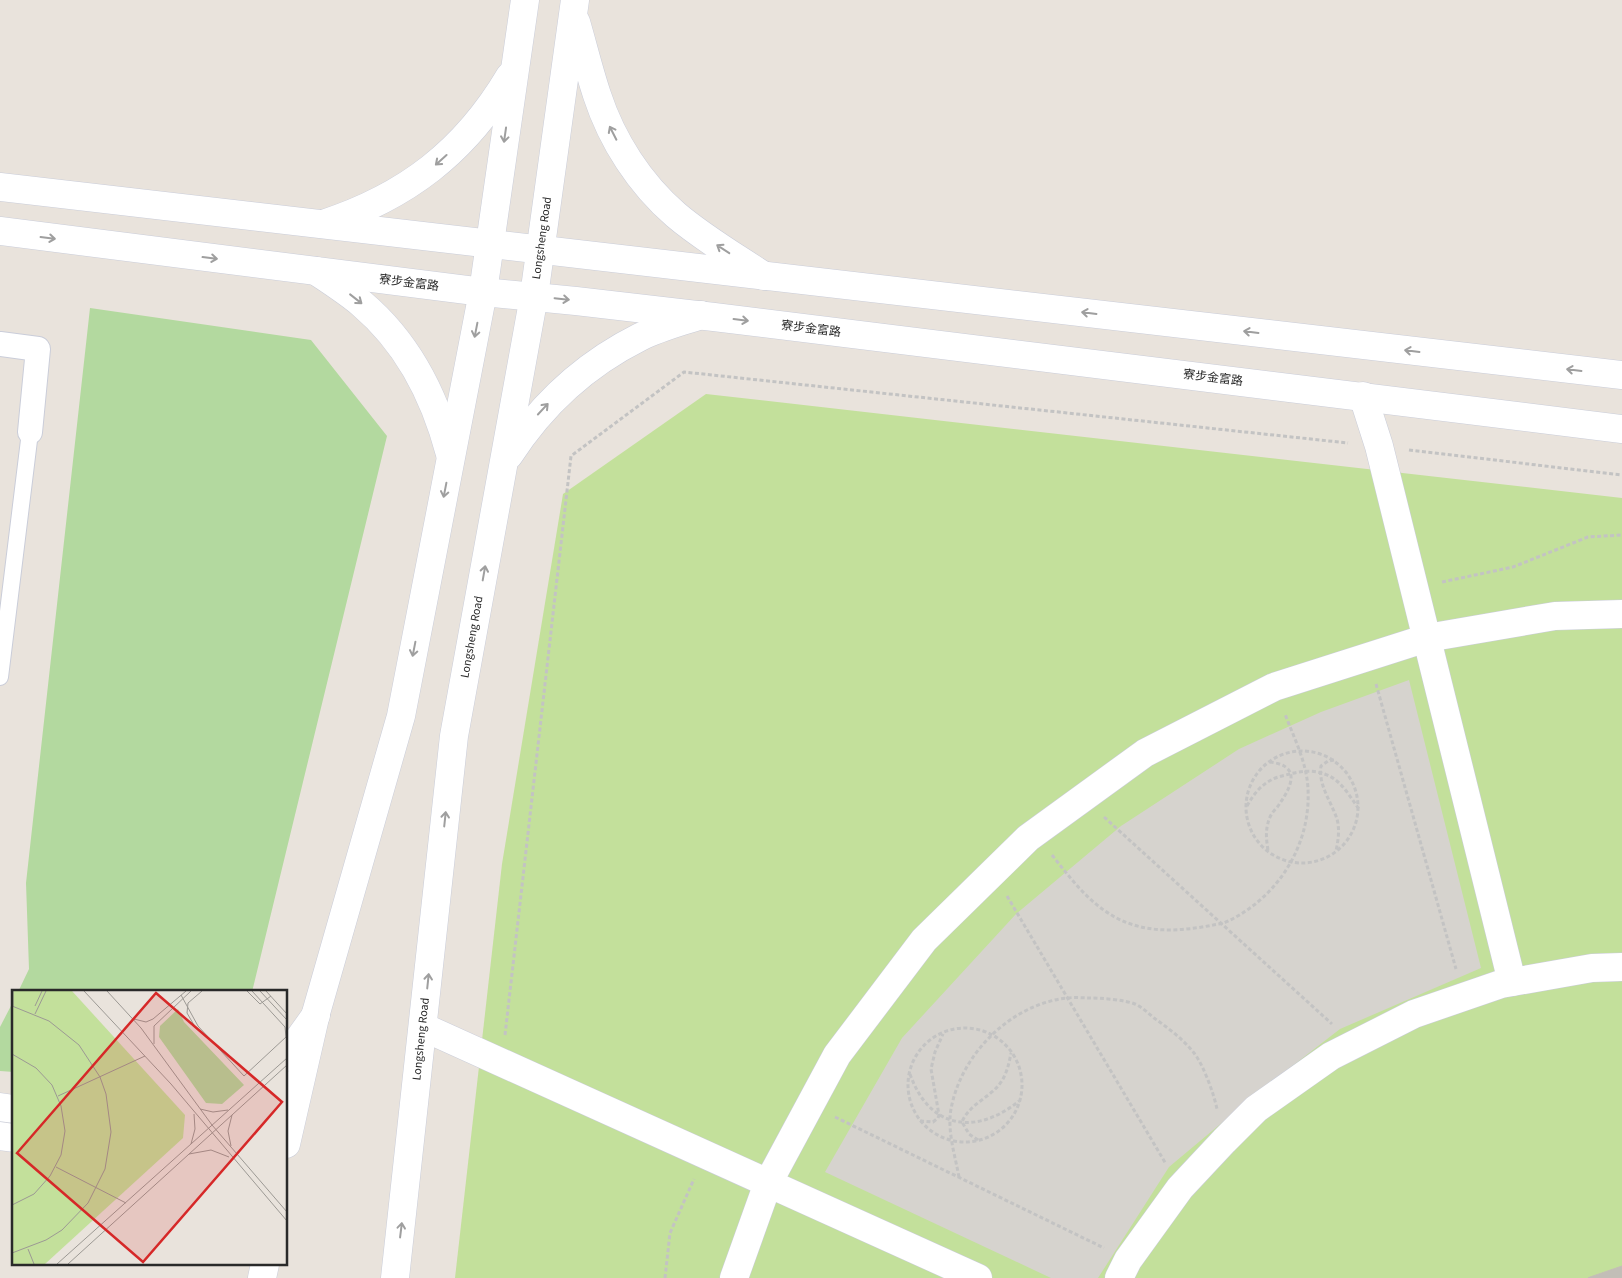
<svg xmlns="http://www.w3.org/2000/svg" width="1622" height="1278" viewBox="0 0 1622 1278" font-family="'Source Sans 3','Noto Sans SC',sans-serif">
  <style>
    .green { fill: #b3d99f }
    .pitch { fill: #c3e09b }
    .plaza { fill: #d6d3ce }
    .building { fill: #c2beb7; stroke: #c4bfb6; filter: url(#shadow) }
    .lines { fill: none; stroke-linecap: round; stroke-linejoin: round }
    .service-casing { stroke: #cacdd9; stroke-width: 18 }
    .pedestrian-casing { stroke: #cacdd9; stroke-width: 26 }
    .minor-casing { stroke: #cacdd9; stroke-width: 29 }
    .tertiary-casing { stroke: #cacdd9; stroke-width: 29 }
    .secondary-casing { stroke: #cacdd9; stroke-width: 29 }
    .path { stroke: #c3c3c3; stroke-width: 3; stroke-dasharray: 4 2.5; stroke-linecap: butt }
    .service { stroke: #fff; stroke-width: 16 }
    .pedestrian { stroke: #fff; stroke-width: 24 }
    .minor { stroke: #fff; stroke-width: 28 }
    .tertiary { stroke: #fff; stroke-width: 28 }
    .secondary { stroke: #fff; stroke-width: 28 }
    .oneway { stroke: #9f9f9f }
    .labels { text-anchor: middle; dominant-baseline: central; stroke-width: 4; stroke-linejoin: round; paint-order: stroke }
    .street-label { font-size: 12px; fill: #292929; stroke: #fff }
    .inset-road { fill: none; stroke: #9c9994; stroke-width: 1 }
    .view { fill: #d62828; fill-opacity: 0.15; stroke: #d62828; stroke-width: 2.5 }
    .inset-edge { fill: none; stroke: #292929; stroke-width: 2.5 }
  </style>
  <defs>
    <filter id="shadow"><feDropShadow dx="-4.5" dy="4.5" stdDeviation="0" flood-color="#0004"/></filter>
  </defs>
  <rect width="100%" height="100%" fill="#e9e3dc"/>
  <g class="green">
    <polygon points="90,308 311,340 387,436 252,992 18,992 29,969 26,883"/>
    <polygon points="14,1000 14,1072 0,1071 0,1027"/>
  </g>
  <polygon class="pitch" points="706,394 1622,498 1622,1278 455,1278 502,864 563,494"/>
  <polygon class="plaza" points="1409,680 1481,968 1340,1029 1255,1095 1169,1167 1098,1278 1051,1278 825,1172 902,1038 1016,914 1121,826 1239,749 1321,712"/>
  <polygon class="building" points="1622,1266 1622,1278 1588,1278 1590,1277"/>
  <g class="lines">
    <defs>
      <polyline id="service" points="0,677 30,432"/>
      <polyline id="pedestrian" points="0,344 38,349 30,432"/>
      <g id="minor">
        <polyline points="1363,396 1379,446 1512,982"/>
        <polyline points="423,1027 978,1278"/>
        <polyline points="286,1057 316,1015"/>
        <polyline points="0,1107 14,1109"/>
        <polyline points="0,1136 14,1138"/>
        <polyline points="734,1278 768,1183 837,1055 924,940 1028,838 1145,753 1274,687 1427,638 1555,616 1622,614"/>
        <polyline points="1119,1278 1128,1260 1180,1188 1224,1141 1256,1109 1331,1056 1414,1014 1501,984 1592,968 1622,967"/>
      </g>
      <g id="tertiary">
        <polyline points="0,187 1622,375"/>
        <polyline points="0,231 483,292 576,301 714,317 1622,429"/>
      </g>
      <g id="secondary">
        <path d="M576 22C583 46 589 71 597 95 612 141 640 184 676 215 703 238 734 256 764 276"/>
        <path d="M323 224C406 197 465 152 510 76"/>
        <path d="M316 271C332 282 348 292 362 304 408 343 435 397 450 454"/>
        <path d="M509 455C542 404 586 364 640 337 660 327 681 322 701 315"/>
        <polyline points="286,1144 316,1013 401,716 483,292 525,0"/>
        <polyline points="262,1278 265,1264"/>
        <polyline points="395,1278 454,736 534,296 575,0"/>
      </g>
    </defs>
    <use href="#service" class="service-casing"/>
    <use href="#pedestrian" class="pedestrian-casing"/>
    <use href="#minor" class="minor-casing"/>
    <use href="#tertiary" class="tertiary-casing"/>
    <use href="#secondary" class="secondary-casing"/>
    <g class="path">
      <polyline points="1409,450 1622,475"/>
      <polyline points="1442,582 1513,567 1588,537 1622,535"/>
      <polyline points="1376,684 1456,969"/>
      <circle cx="1302" cy="807" r="56"/>
      <path d="M1334 760 1328 761 1321 766C1318 785 1331 801 1337 819 1340 830 1338 841 1336 851"/>
      <path d="M1247 806C1253 795 1260 786 1271 780 1274 778 1278 777 1282 776 1297 772 1311 768 1327 775 1342 781 1350 797 1359 809"/>
      <polyline points="1104,817 1332,1024"/>
      <path d="M1268 850C1266 838 1265 827 1271 815 1273 811 1278 807 1280 803 1294 783 1299 765 1269 762"/>
      <path d="M1052 855C1075 884 1097 914 1134 925 1159 933 1188 930 1213 925 1217 924 1221 924 1224 923 1276 900 1311 847 1308 789 1307 763 1294 738 1285 714"/>
      <polyline points="1007,896 1166,1164"/>
      <circle cx="965" cy="1085" r="57"/>
      <polyline points="505,1035 571,456 684,372 1348,443"/>
      <path d="M910 1074C929 1129 976 1136 1019 1101"/>
      <polyline points="835,1117 1104,1248"/>
      <polyline points="920,1121 933,1122 938,1118 939,1115 931,1069 935,1052 943,1034"/>
      <path d="M978 1140 969 1134 962 1122C968 1106 988 1098 998 1086 1006 1077 1009 1064 1011 1053"/>
      <path d="M959 1177C955 1155 947 1131 951 1109 961 1054 1011 1004 1067 998 1075 997 1083 998 1090 998 1102 998 1125 1000 1135 1004 1142 1007 1148 1013 1154 1018 1168 1028 1183 1039 1194 1053 1203 1064 1214 1094 1217 1109"/>
      <polyline points="665,1278 670,1233 694,1179"/>
    </g>
    <use href="#service" class="service"/>
    <use href="#pedestrian" class="pedestrian"/>
    <use href="#minor" class="minor"/>
    <use href="#tertiary" class="tertiary"/>
    <use href="#secondary" class="secondary"/>
  </g>
  <defs><path id="oneway-shaft" d="M-6 0H5M1.5-3L5.5 0L1.5 3" fill="none" stroke-width="1.6" stroke-linecap="round" stroke-linejoin="round" transform="scale(1.25)"/></defs>
  <g class="oneway">
    <use href="#oneway-shaft" transform="translate(613 133) rotate(-117)"/>
    <use href="#oneway-shaft" transform="translate(505 135) rotate(98)"/>
    <use href="#oneway-shaft" transform="translate(441 160) rotate(138)"/>
    <use href="#oneway-shaft" transform="translate(48 238) rotate(7)"/>
    <use href="#oneway-shaft" transform="translate(723 249) rotate(-147)"/>
    <use href="#oneway-shaft" transform="translate(210 258) rotate(7)"/>
    <use href="#oneway-shaft" transform="translate(356 299) rotate(38)"/>
    <use href="#oneway-shaft" transform="translate(562 299) rotate(6)"/>
    <use href="#oneway-shaft" transform="translate(1089 313) rotate(-173)"/>
    <use href="#oneway-shaft" transform="translate(741 320) rotate(7)"/>
    <use href="#oneway-shaft" transform="translate(476 330) rotate(101)"/>
    <use href="#oneway-shaft" transform="translate(1251 332) rotate(-173)"/>
    <use href="#oneway-shaft" transform="translate(1412 351) rotate(-173)"/>
    <use href="#oneway-shaft" transform="translate(1574 370) rotate(-173)"/>
    <use href="#oneway-shaft" transform="translate(543 409) rotate(-47)"/>
    <use href="#oneway-shaft" transform="translate(445 490) rotate(101)"/>
    <use href="#oneway-shaft" transform="translate(484 573) rotate(-80)"/>
    <use href="#oneway-shaft" transform="translate(414 649) rotate(101)"/>
    <use href="#oneway-shaft" transform="translate(445 819) rotate(-84)"/>
    <use href="#oneway-shaft" transform="translate(428 981) rotate(-84)"/>
    <use href="#oneway-shaft" transform="translate(401 1230) rotate(-83)"/>
  </g>
  <g class="labels">
    <g class="street-label">
      <text transform="translate(542 238) rotate(-82)">Longsheng Road</text>
      <text transform="translate(409 283) rotate(7)">寮步金富路</text>
      <text transform="translate(811 329) rotate(7)">寮步金富路</text>
      <text transform="translate(1213 378) rotate(7)">寮步金富路</text>
      <text transform="translate(472 637) rotate(-80)">Longsheng Road</text>
      <text transform="translate(421 1039) rotate(-84)">Longsheng Road</text>
    </g>
  </g>
  <g transform="translate(12 990)">
    <rect width="275" height="275" fill="#e9e3dc"/>
    <path d="M166 19 172 32 232 95 210 114 194 113 147 47 148 36Z" fill="#b3d99f"/>
    <path d="M0 1H60L173 125 171 148 33 274H0Z" fill="#c3e09b"/>
    <path class="inset-road" d="M72 1 159 94 275 231M95 1 129 38 200 135 275 222M235 1 248 14 259 6M248 1 275 30M254 1 275 24M169 5 186 36 232 86 274 47 273 37 240 1M0 16 37 31 67 55 88 87 94 104 99 142 93 179 76 213 50 240 34 250 0 263M23 16 30 1M1 17V1M23 24 34 1M122 29 134 32 141 29 174 1M182 35 175 23 176 13 190 1M142 54V36L179 1M0 64 24 78 40 95 49 116 53 141 49 165 38 186 22 204 0 215M46 106 133 66M188 119 201 122 216 120M179 154 183 139 182 124M219 156 216 141 220 125M177 164 199 160 217 167M44 177 114 213M16 259 22 274M45 274 275 68M56 274 275 75"/>
    <path class="view" d="M144 3 270 112 131 272 5 163Z"/>
    <rect width="275" height="275" class="inset-edge"/>
  </g>
</svg>
